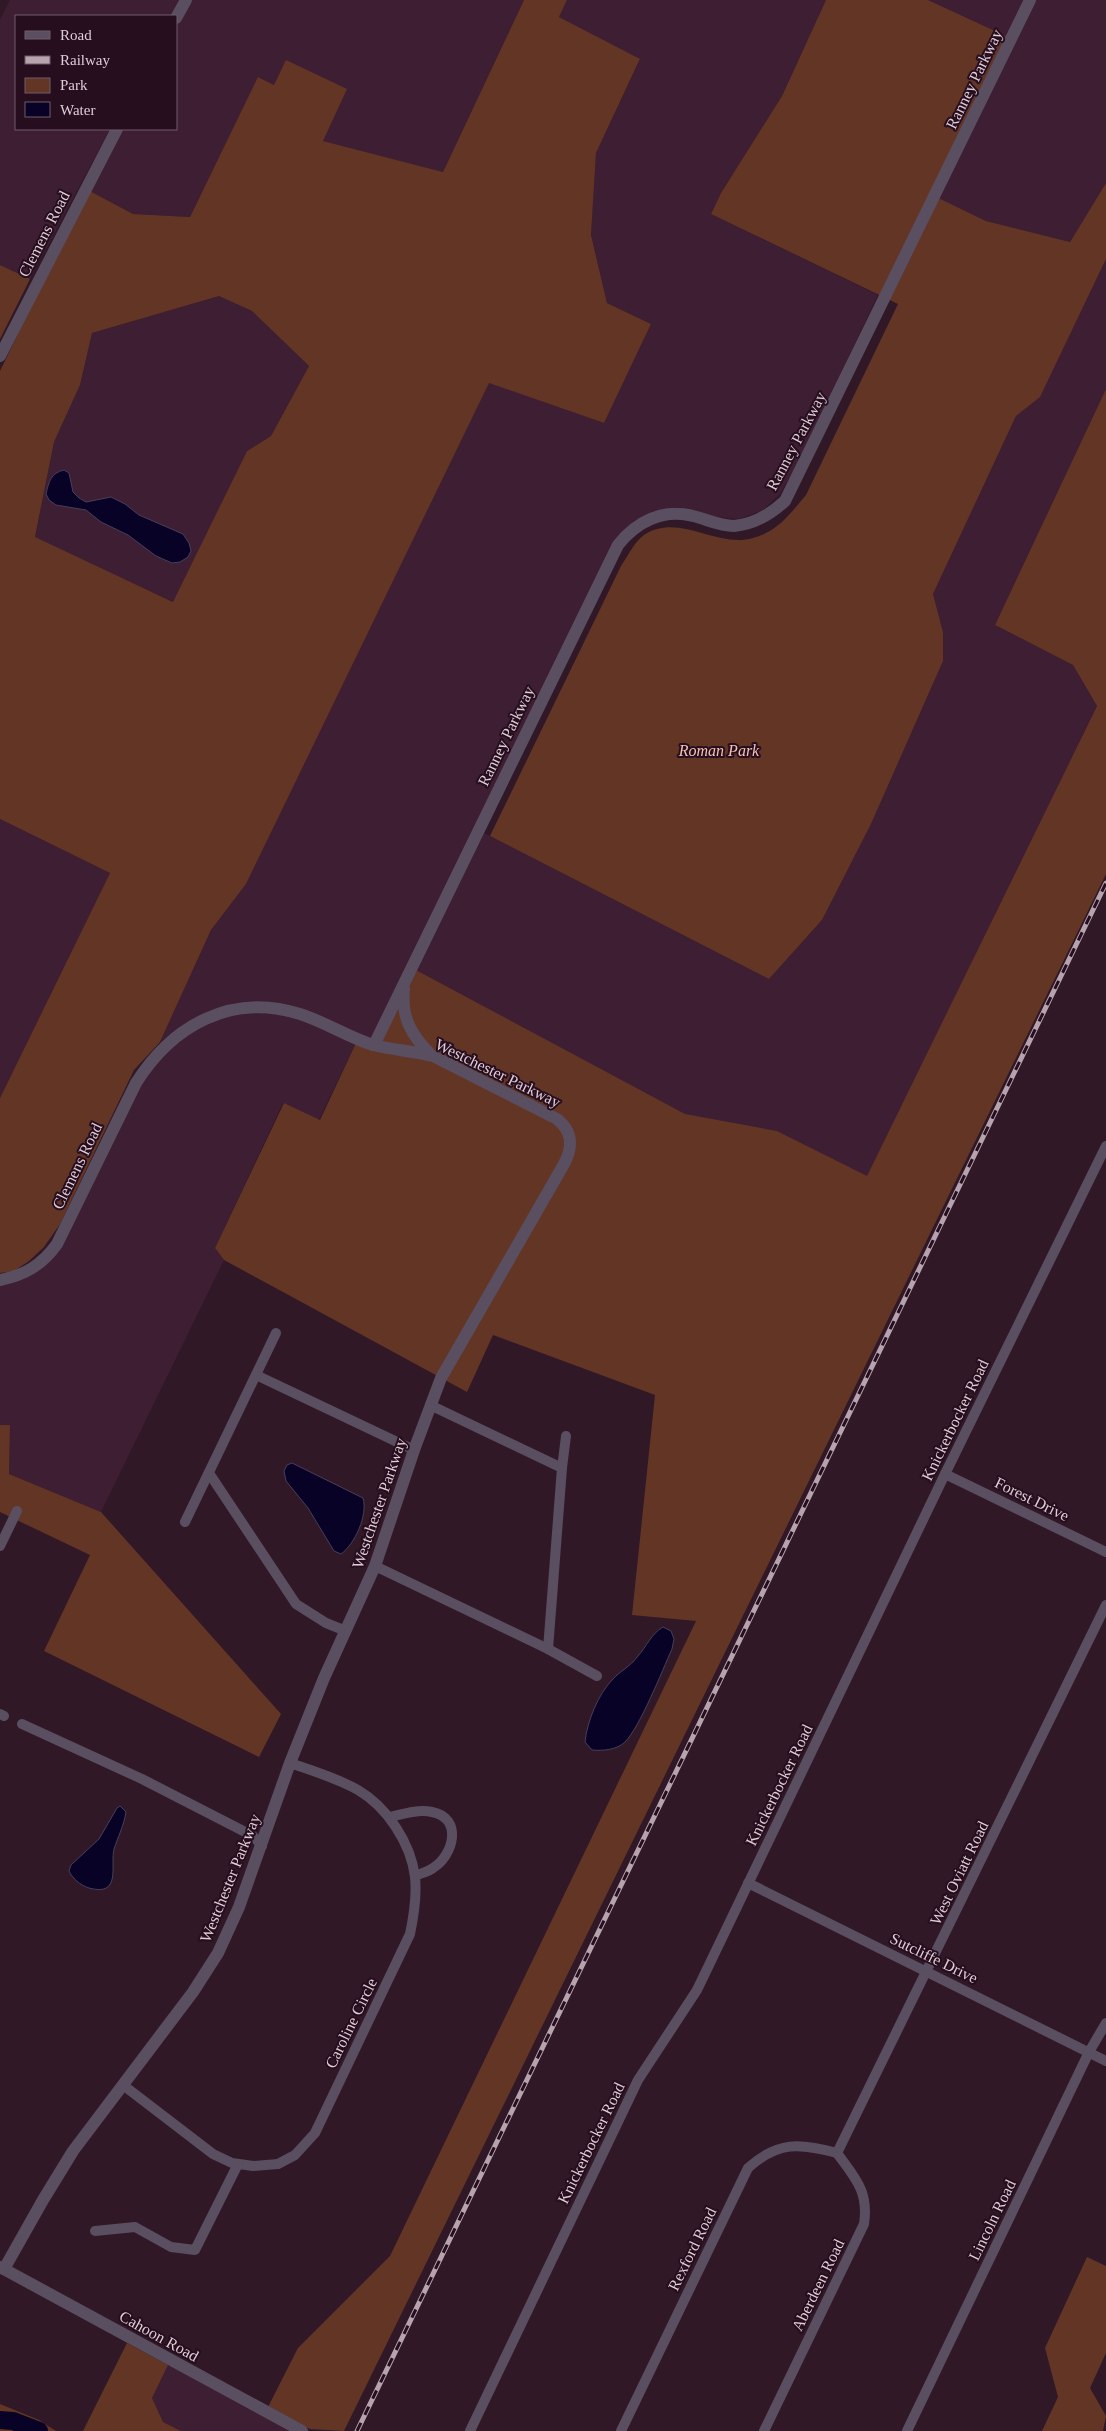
<svg xmlns="http://www.w3.org/2000/svg" width="1106" height="2431" viewBox="0 0 1106 2431" font-family="'Times New Roman',serif">
  <style>
    .built { fill: #3d1e32 }
    .green { fill: #633525; fill-rule: evenodd }
    .water { fill: #080226; stroke: #483f5b }
    .lines { fill: none; stroke-linecap: round; stroke-linejoin: round }
    .river { stroke: #080226; stroke-width: 18 }
    .minor { stroke: #5a4e61; stroke-width: 10 }
    .tertiary { stroke: #5a4e61; stroke-width: 12 }
    .rail-casing { stroke: #b6a3ae; stroke-width: 5 }
    .rail { stroke: #260e1e; stroke-width: 3; stroke-dasharray: 9; stroke-linecap: butt }
    .labels { text-anchor: middle; dominant-baseline: central; stroke-width: 4; stroke-linejoin: round; paint-order: stroke }
    .street-label { font-size: 16px; fill: #dfcdd7; stroke: #260e1e }
    .park-label { font-size: 16px; font-style: italic; fill: #f5c3b2; stroke: #260e1e }
  </style>
  <rect width="100%" height="100%" fill="#301827"/>
  <g class="built">
    <polygon points="10,0 179,0 170,16 16,16 16,129 110,129 30,279 0,265 0,20"/>
    <polygon points="189,0 524,0 443,172 322,141 274,85 259,77 190,217 133,214 88,190 121,129 176,129 176,25"/>
    <polygon points="567,0 826,0 782,96 721,193 711,214 878,295 799,461 780,494 763,510 740,519 716,517 677,507 654,512 634,521 613,546 372,1039 299,1008 229,1006 190,1021 160,1042 211,930 246,884 489,382 604,423 651,324 607,303 591,235 596,153 640,60 559,17"/>
    <polygon points="928,0 1106,0 1106,183 1070,242 986,221 929,194 1006,36"/>
    <polygon points="1106,259 1106,389 995,625 1073,665 1097,706 867,1177 777,1131 685,1115 416,970 482,832 769,979 822,920 871,824 943,661 943,632 933,594 1016,416 1040,396"/>
    <polygon points="219,296 252,311 309,366 271,436 247,451 174,602 35,538 54,442 80,385 92,333"/>
    <polygon points="0,819 110,873 0,1098"/>
    <polygon points="260,1013 290,1016 356,1043 319,1120 283,1103 215,1248 224,1260 101,1512 9,1474 10,1425 0,1425 0,1283 49,1261 142,1079 178,1039 205,1024 235,1015"/>
    <polygon points="168,2365 295,2431 181,2431 163,2422 152,2398"/>
  </g>
  <g class="green">
    <path d="M524 0H567L559 17 640 59 596 153 591 235 607 303 651 324 604 423 489 383 246 884 211 930 160 1042 134 1070 60 1224 44 1247 29 1261 14 1271 0 1273V1098L110 873 0 819V371L88 190 133 214 190 217 258 77 274 85 286 60 347 89 323 141 443 172ZM219 296 252 311 309 366 271 436 247 451 173 602 35 537 54 442 80 385 92 333Z"/>
    <path d="M826 0H928L1006 36 930 194 986 221 1070 242 1106 183V259L1040 397 1016 416 933 594 943 632V661L871 824 822 920 769 979 490 836 621 566C628 556 634 542 644 535 679 512 717 549 753 538 777 532 791 513 806 495L898 304 711 214 721 193 782 96Z"/>
    <polygon points="0,265 30,279 0,339"/>
    <polygon points="1106,389 1106,874 344,2431 310,2429 267,2409 298,2348 390,2256 696,1621 632,1615 655,1395 493,1335 467,1392 224,1260 215,1248 284,1103 320,1120 356,1043 377,1051 416,970 685,1114 777,1131 867,1176 1097,706 1073,665 995,625"/>
    <polygon points="0,1425 10,1425 9,1474 101,1512 281,1714 259,1757 44,1651 90,1555 0,1512"/>
    <polygon points="1087,2257 1106,2266 1106,2353 1090,2388 1106,2416 1103,2431 1042,2431 1058,2397 1045,2348"/>
    <polygon points="127,2343 168,2365 152,2398 163,2422 181,2431 83,2431"/>
    <polygon points="0,2404 39,2420 56,2431 0,2431"/>
  </g>
  <g class="water">
    <path d="M64 470 69 473 73 492 79 498 86 502 111 497 125 504 139 515 183 534 189 543 191 551 188 557 180 562 172 563 156 556 128 535 101 522 86 510 56 505 49 500 46 494C49 481 51 473 64 470Z"/>
    <path d="M292 1463 363 1498C368 1515 355 1544 341 1554L334 1551 308 1508 286 1481 284 1471 287 1465Z"/>
    <path d="M663 1627 671 1631 674 1639 672 1649C662 1671 640 1727 625 1742 617 1750 602 1751 592 1750L585 1742C587 1722 598 1694 613 1679 620 1671 630 1667 638 1656 647 1646 651 1634 663 1627Z"/>
    <path d="M120 1806 126 1812C124 1825 118 1837 114 1849 110 1865 122 1897 89 1888 80 1885 73 1879 69 1871L71 1865 99 1839 117 1808Z"/>
  </g>
  <g class="lines">
    <polyline class="river" points="0,2420 13,2421 39,2431"/>
    <g class="minor">
      <polyline points="256,1375 414,1450"/>
      <polyline points="430,1405 562,1468 548,1649 597,1676"/>
      <polyline points="562,1468 566,1436"/>
      <polyline points="209,1473 296,1604 326,1623 346,1631"/>
      <polyline points="945,1474 1106,1552"/>
      <polyline points="185,1522 276,1333"/>
      <polyline points="0,1546 17,1511"/>
      <polyline points="375,1566 548,1649"/>
      <polyline points="0,1714 4,1716"/>
      <polyline points="22,1724 142,1779 253,1836 262,1846"/>
      <path d="M390 1817C403 1814 418 1809 432 1812 463 1818 454 1855 433 1868 428 1872 421 1873 415 1876"/>
      <polyline points="748,1883 1106,2061"/>
      <path d="M123 2085 213 2154 232 2163 253 2166 278 2164 295 2155 315 2133 410 1934C414 1915 417 1896 415 1877 411 1843 387 1807 358 1790 337 1778 313 1771 290 1763"/>
      <polyline points="837,2153 1106,1605"/>
      <polyline points="95,2231 135,2227 171,2247 195,2250 238,2164"/>
      <polyline points="470,2431 638,2080 697,1990 945,1474 1106,1146"/>
      <path d="M621 2431 748 2168C778 2141 800 2143 837 2153"/>
      <path d="M764 2431 864 2224C869 2191 855 2178 837 2153"/>
      <polyline points="907,2431 1089,2052 1106,2023"/>
    </g>
    <g class="tertiary">
      <polyline points="176,18 186,0"/>
      <polyline points="0,356 117,129"/>
      <path d="M404 989C401 1017 411 1035 431 1055"/>
      <path d="M374 1045 618 545C636 522 663 508 693 516 706 519 719 526 734 526 755 524 771 514 785 501L1030 0"/>
      <path d="M0 1280C25 1275 42 1265 57 1244L136 1083C172 1026 231 992 300 1014 325 1022 348 1037 373 1045 393 1050 413 1051 433 1056L557 1119C573 1132 573 1147 564 1164L441 1378 414 1450 375 1566 324 1678 290 1763 239 1907 218 1953 193 1992 73 2151 43 2200 4 2269"/>
      <polyline points="0,2267 302,2431"/>
    </g>
    <defs>
      <polyline id="rail" points="357,2431 1106,883"/>
    </defs>
    <use href="#rail" class="rail-casing"/>
    <use href="#rail" class="rail"/>
  </g>
  <g class="labels">
    <g class="street-label">
      <text transform="translate(974 79) rotate(-64)">Ranney Parkway</text>
      <text transform="translate(44 234) rotate(-63)">Clemens Road</text>
      <text transform="translate(796 441) rotate(-62)">Ranney Parkway</text>
      <text transform="translate(506 736) rotate(-64)">Ranney Parkway</text>
      <text transform="translate(498 1073) rotate(26)">Westchester Parkway</text>
      <text transform="translate(77 1166) rotate(-64)">Clemens Road</text>
      <text transform="translate(955 1420) rotate(-64)">Knickerbocker Road</text>
      <text transform="translate(1032 1499) rotate(26)">Forest Drive</text>
      <text transform="translate(379 1503) rotate(-71)">Westchester Parkway</text>
      <text transform="translate(779 1785) rotate(-64)">Knickerbocker Road</text>
      <text transform="translate(959 1873) rotate(-64)">West Oviatt Road</text>
      <text transform="translate(230 1878) rotate(-68)">Westchester Parkway</text>
      <text transform="translate(934 1958) rotate(26)">Sutcliffe Drive</text>
      <text transform="translate(351 2023) rotate(-64)">Caroline Circle</text>
      <text transform="translate(591 2143) rotate(-64)">Knickerbocker Road</text>
      <text transform="translate(992 2220) rotate(-64)">Lincoln Road</text>
      <text transform="translate(692 2249) rotate(-64)">Rexford Road</text>
      <text transform="translate(818 2285) rotate(-64)">Aberdeen Road</text>
      <text transform="translate(159 2336) rotate(29)">Cahoon Road</text>
    </g>
    <g class="park-label">
      <text x="719" y="750">Roman Park</text>
    </g>
  </g>
  <rect x="15" y="15" width="162" height="115" fill="#260e1e" stroke="#705a68"/>
  <rect x="25" y="31" width="25" height="8" fill="#5a4e61" stroke="#705a68"/>
  <text x="60" y="40" font-size="15" fill="#dfcdd7">Road</text>
  <rect x="25" y="56" width="25" height="8" fill="#b6a3ae" stroke="#705a68"/>
  <text x="60" y="65" font-size="15" fill="#dfcdd7">Railway</text>
  <rect x="25" y="78" width="25" height="15" fill="#633525" stroke="#705a68"/>
  <text x="60" y="90" font-size="15" fill="#dfcdd7">Park</text>
  <rect x="25" y="102" width="25" height="15" fill="#080226" stroke="#705a68"/>
  <text x="60" y="115" font-size="15" fill="#dfcdd7">Water</text>
</svg>
